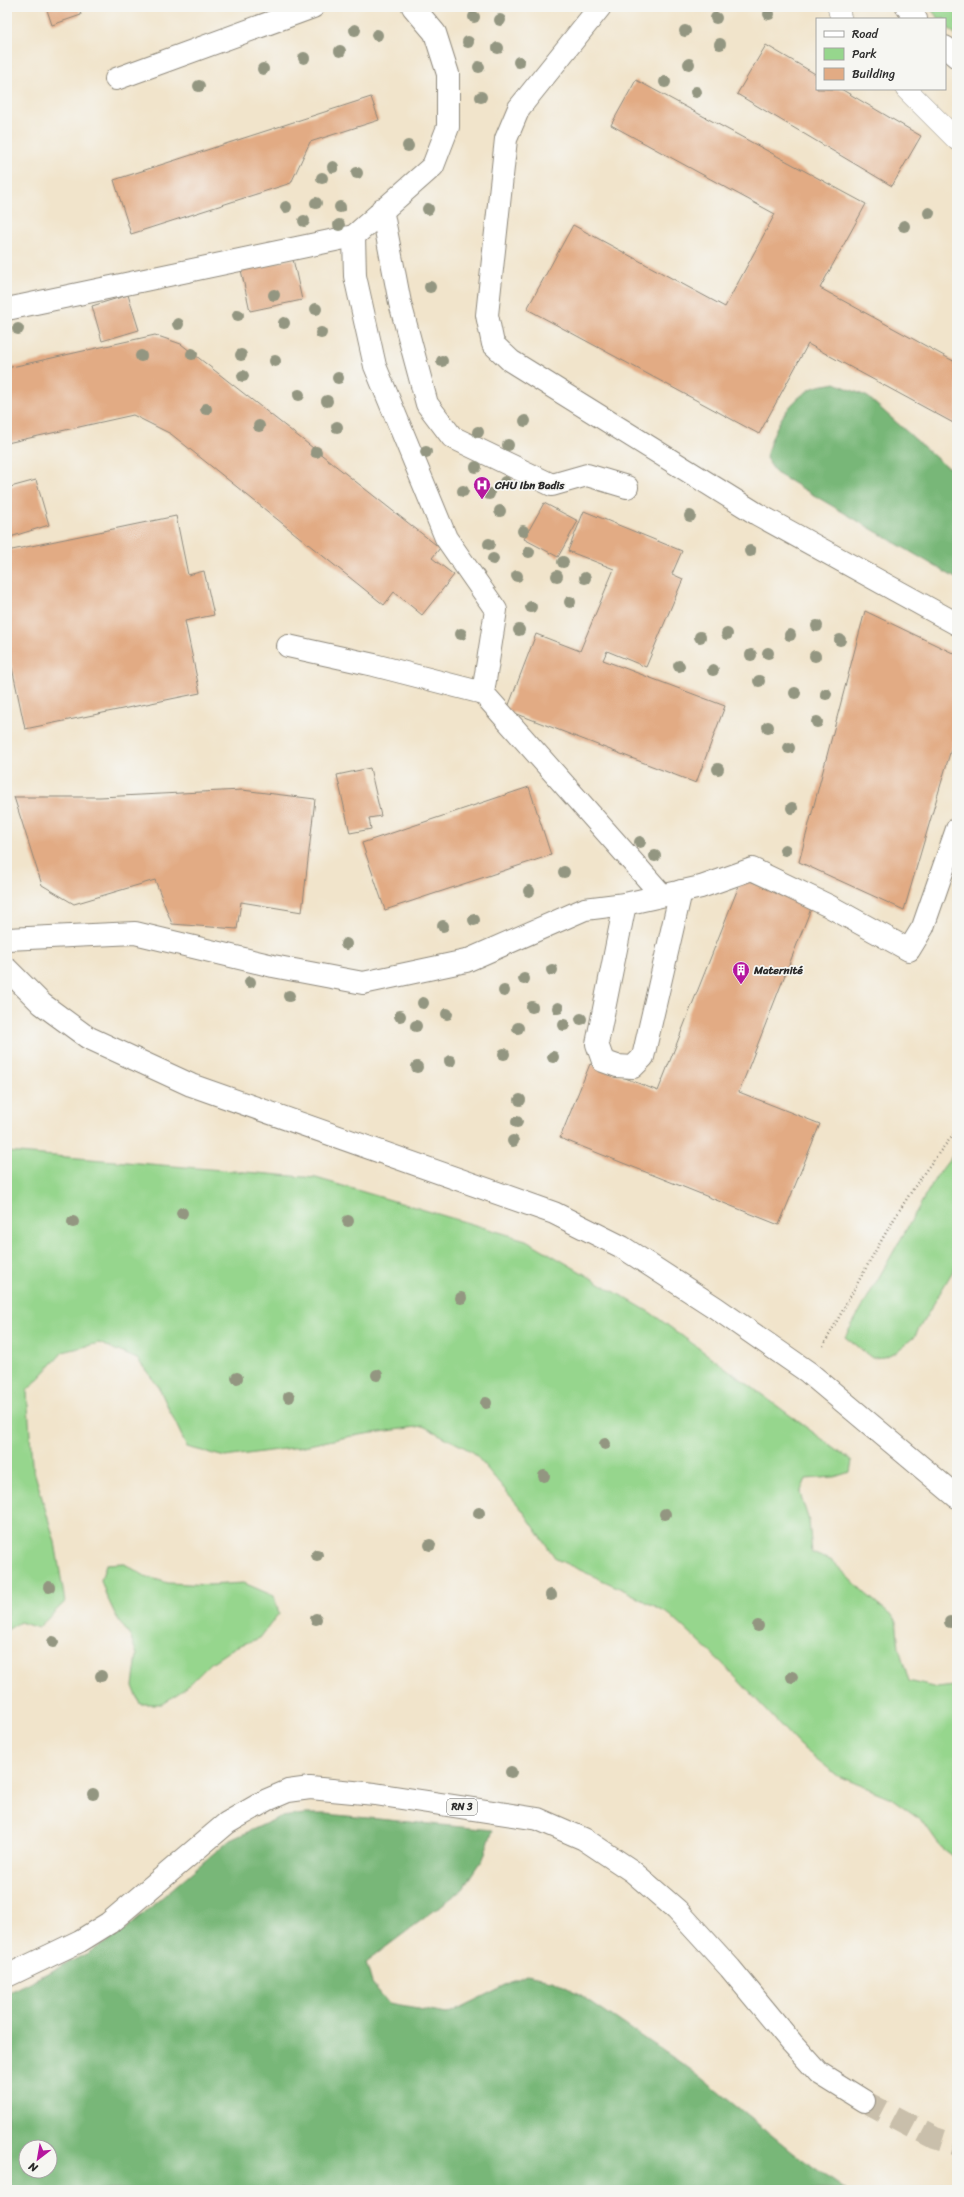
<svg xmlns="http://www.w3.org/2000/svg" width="964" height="2197" viewBox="0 0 964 2197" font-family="Sriracha,sans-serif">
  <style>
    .green { fill: #96d68d; stroke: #60805c }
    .forest { fill: #78b778; stroke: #527152; fill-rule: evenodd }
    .building { fill: #e2ab84 }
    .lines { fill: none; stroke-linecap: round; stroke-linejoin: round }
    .primary-tunnel { stroke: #c9bfab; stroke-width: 22; stroke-dasharray: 22 11; stroke-linecap: butt }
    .lane-casing { stroke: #8e887b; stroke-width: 22 }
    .street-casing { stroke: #8e887b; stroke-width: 24 }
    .secondary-casing { stroke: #8e887b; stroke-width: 24 }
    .primary-casing { stroke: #8e887b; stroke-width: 24 }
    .path { stroke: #8e887b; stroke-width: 2.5; stroke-dasharray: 1 3; stroke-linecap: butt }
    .lane { stroke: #fff; stroke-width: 21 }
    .street { stroke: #fff; stroke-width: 22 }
    .secondary { stroke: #fff; stroke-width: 22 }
    .primary { stroke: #fff; stroke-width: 22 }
    .tree { fill: #939681 }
    .labels { text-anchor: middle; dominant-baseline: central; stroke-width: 3.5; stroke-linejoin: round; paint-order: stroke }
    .shield { fill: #f6f6f2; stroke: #686867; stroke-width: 1 }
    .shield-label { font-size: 10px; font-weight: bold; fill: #2b2b2b }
    .poi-label { font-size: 11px; font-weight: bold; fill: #2b2b2b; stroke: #f6f6f2; text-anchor: start }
  </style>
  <rect width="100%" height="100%" fill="#f6f6f2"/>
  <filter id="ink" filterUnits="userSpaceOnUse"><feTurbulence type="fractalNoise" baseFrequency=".025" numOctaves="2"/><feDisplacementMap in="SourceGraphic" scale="8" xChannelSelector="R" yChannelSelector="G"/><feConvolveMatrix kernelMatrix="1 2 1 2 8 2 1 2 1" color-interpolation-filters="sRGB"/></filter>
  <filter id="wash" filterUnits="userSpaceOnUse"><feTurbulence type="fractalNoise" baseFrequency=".012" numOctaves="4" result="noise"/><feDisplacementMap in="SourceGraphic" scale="16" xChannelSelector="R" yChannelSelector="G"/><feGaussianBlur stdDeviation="0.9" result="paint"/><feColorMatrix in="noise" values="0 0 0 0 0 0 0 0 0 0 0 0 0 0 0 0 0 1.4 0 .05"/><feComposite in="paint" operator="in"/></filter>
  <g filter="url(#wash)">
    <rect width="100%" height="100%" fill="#f1e4cb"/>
    <g class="green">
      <polygon points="929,7 957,7 957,36 945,25 945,19 939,19"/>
      <polygon points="957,1150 957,1264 914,1337 896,1352 884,1357 872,1358 845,1337 936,1177"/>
      <polygon points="7,1152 316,1178 526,1240 651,1313 852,1461 850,1472 834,1477 806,1479 800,1493 809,1521 812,1553 832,1561 866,1594 896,1619 899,1648 909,1681 937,1688 954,1686 957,1690 957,1859 941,1847 922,1820 891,1798 838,1776 799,1745 722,1663 670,1615 628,1592 556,1559 523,1511 473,1452 423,1426 352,1436 299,1447 225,1457 187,1447 158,1386 137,1359 99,1343 63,1352 27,1391 32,1464 55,1542 65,1602 38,1628 20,1622 7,1630"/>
      <polygon points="123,1563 145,1576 168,1583 210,1585 244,1583 274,1596 279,1613 260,1638 235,1647 211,1663 186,1688 162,1704 140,1704 133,1686 137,1655 131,1638 116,1616 106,1595 101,1580 106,1564"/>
    </g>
    <g class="forest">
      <path d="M835 383 868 397 943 464 957 471V579L776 473 766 458C772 431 786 403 811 389 817 385 828 385 835 383Z"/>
      <path d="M305 1814H326L493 1830 483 1859 463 1889 366 1962 372 1983 389 2004 447 2014 526 1975 552 1980 581 1995 690 2069 795 2154 846 2190H7V1993L88 1953 117 1936 228 1841 280 1817ZM26 2147H50V2171H26Z"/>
    </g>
    <g id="blocks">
      <g class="building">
        <polygon points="46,7 79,7 81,15 52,25"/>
        <polygon points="766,45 817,75 817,89 841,89 921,136 892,186 737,94"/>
        <polygon points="636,80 866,204 820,288 957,363 957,425 808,344 759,434 527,309 573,225 725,307 775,214 611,125"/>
        <polygon points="371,97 379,120 310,142 291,183 131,234 114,180"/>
        <polygon points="293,259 302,300 250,311 241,270"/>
        <polygon points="128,295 139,330 102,341 92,306"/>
        <polygon points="155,335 181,344 440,548 432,558 454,575 422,615 394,592 384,605 171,434 133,415 7,443 7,368"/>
        <polygon points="36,480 49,525 7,538 7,488"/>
        <polygon points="544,503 578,521 558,557 524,539"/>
        <polygon points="584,511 682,551 672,574 683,579 646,667 607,651 603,660 725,706 696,783 507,710 536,634 580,651 614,569 568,551"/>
        <polygon points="176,516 188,575 204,571 214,615 185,621 200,693 25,729 7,644 7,551"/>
        <polygon points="865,611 957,655 957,729 904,910 799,862"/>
        <polygon points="370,768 381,816 369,818 371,829 350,833 337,775"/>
        <polygon points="529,787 551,855 385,910 362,843"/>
        <polygon points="242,790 315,799 302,912 241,902 237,929 172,924 155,880 74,904 42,885 14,797 100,797"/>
        <polygon points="742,878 812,906 739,1092 820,1124 779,1225 560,1138 590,1064 658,1091"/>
      </g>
    </g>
  </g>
  <g filter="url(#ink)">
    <use href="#blocks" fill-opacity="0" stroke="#8e887b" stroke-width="1"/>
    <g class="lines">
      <polyline class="primary-tunnel" points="864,2101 935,2138 957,2145"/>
      <defs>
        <g id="lane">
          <polyline points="838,7 841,19"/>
          <polyline points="906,89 957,140"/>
        </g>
        <g id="street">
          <polyline points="413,7 435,33 448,74 448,127 433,166 354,236 355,276 375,366 446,538 496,610 483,693 662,895"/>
          <polyline points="600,7 519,108 506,139 487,315 493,344 511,361 757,514 957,624"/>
          <polyline points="116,79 313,7"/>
          <polyline points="382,209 400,303 427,404 452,437 552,485 587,475 627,487"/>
          <polyline points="7,309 354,236"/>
          <polyline points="288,646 374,665 483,693"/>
          <polyline points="625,904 597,1044 603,1061 617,1066 633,1067 643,1057 681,891"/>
          <polyline points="7,939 135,933 273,966 363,983 466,961 585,909 625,904 701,887 752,869 829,906 909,950 923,927 957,829"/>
          <polyline points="7,969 42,1004 87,1037 191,1085 554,1213 622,1247 716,1308 808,1372 957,1497"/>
        </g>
        <g id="secondary">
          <polyline points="907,7 916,19"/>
          <polyline points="945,47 957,57"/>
        </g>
        <polyline id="primary" points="7,1976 80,1941 109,1923 227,1823 267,1800 288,1791 310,1788 375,1794 538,1819 584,1839 632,1871 677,1910 730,1968 792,2043 819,2073 864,2101"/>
      </defs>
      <use href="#lane" class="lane-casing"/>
      <use href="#street" class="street-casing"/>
      <use href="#secondary" class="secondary-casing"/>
      <use href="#primary" class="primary-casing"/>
      <path class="path" d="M823 1346C864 1273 902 1194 957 1131"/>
      <use href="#lane" class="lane"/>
      <use href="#street" class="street"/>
      <use href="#secondary" class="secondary"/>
      <use href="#primary" class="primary"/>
    </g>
    <g class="tree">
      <circle cx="769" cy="14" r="6"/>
      <circle cx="474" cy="17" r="6"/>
      <circle cx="716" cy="18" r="6"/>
      <circle cx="500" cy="20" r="6"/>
      <circle cx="355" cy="30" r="6"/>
      <circle cx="685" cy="31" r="6"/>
      <circle cx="377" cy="35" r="6"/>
      <circle cx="468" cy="42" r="6"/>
      <circle cx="720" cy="44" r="6"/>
      <circle cx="498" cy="48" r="6"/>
      <circle cx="340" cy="51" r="6"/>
      <circle cx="304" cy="58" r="6"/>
      <circle cx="519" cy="62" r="6"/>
      <circle cx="689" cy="64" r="6"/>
      <circle cx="479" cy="67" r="6"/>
      <circle cx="263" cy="69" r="6"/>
      <circle cx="665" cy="82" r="6"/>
      <circle cx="199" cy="86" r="6"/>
      <circle cx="696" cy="92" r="6"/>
      <circle cx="481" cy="97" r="6"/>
      <circle cx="408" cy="146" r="6"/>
      <circle cx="333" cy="167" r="6"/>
      <circle cx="357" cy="173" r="6"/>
      <circle cx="322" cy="178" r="6"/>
      <circle cx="316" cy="203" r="6"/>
      <circle cx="286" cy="207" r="6"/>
      <circle cx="340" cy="207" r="6"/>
      <circle cx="428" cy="209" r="6"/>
      <circle cx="929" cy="213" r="6"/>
      <circle cx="304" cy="221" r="6"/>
      <circle cx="339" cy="225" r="6"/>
      <circle cx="904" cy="226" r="6"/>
      <circle cx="430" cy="287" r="6"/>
      <circle cx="274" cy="295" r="6"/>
      <circle cx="316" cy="309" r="6"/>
      <circle cx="238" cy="315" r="6"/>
      <circle cx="284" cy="323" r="6"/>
      <circle cx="178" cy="324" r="6"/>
      <circle cx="18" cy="329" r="6"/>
      <circle cx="321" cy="333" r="6"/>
      <circle cx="192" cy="354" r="6"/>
      <circle cx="241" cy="355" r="6"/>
      <circle cx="141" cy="356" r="6"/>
      <circle cx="275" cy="361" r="6"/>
      <circle cx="442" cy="361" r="6"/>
      <circle cx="243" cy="376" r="6"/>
      <circle cx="338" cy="378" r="6"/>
      <circle cx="299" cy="395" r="6"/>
      <circle cx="327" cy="401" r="6"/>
      <circle cx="206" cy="409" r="6"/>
      <circle cx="525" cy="421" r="6"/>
      <circle cx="259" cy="426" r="6"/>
      <circle cx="337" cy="427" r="6"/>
      <circle cx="478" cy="432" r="6"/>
      <circle cx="508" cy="445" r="6"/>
      <circle cx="316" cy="452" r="6"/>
      <circle cx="426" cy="452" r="6"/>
      <circle cx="476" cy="467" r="6"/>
      <circle cx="505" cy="482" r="6"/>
      <circle cx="463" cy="491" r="6"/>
      <circle cx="489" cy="494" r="6"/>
      <circle cx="500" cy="511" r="6"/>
      <circle cx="690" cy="516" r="6"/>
      <circle cx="523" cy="531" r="6"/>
      <circle cx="489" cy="544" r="6"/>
      <circle cx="750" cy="551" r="6"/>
      <circle cx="529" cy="552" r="6"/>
      <circle cx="493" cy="559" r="6"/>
      <circle cx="563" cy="562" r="6"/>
      <circle cx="517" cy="576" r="6"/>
      <circle cx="557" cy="576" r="6"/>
      <circle cx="585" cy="578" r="6"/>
      <circle cx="570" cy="602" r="6"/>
      <circle cx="531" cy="607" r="6"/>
      <circle cx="817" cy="626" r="6"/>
      <circle cx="519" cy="630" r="6"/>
      <circle cx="461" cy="634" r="6"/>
      <circle cx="727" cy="634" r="6"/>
      <circle cx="790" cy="635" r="6"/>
      <circle cx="700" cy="637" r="6"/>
      <circle cx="840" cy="640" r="6"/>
      <circle cx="768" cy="653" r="6"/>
      <circle cx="751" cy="655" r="6"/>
      <circle cx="815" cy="656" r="6"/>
      <circle cx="679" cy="666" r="6"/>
      <circle cx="713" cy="670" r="6"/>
      <circle cx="759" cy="681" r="6"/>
      <circle cx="795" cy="693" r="6"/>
      <circle cx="826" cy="694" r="6"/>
      <circle cx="817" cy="722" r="6"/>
      <circle cx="768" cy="727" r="6"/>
      <circle cx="789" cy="748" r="6"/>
      <circle cx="718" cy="769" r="6"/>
      <circle cx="792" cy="808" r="6"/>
      <circle cx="640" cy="842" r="6"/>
      <circle cx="785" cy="850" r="6"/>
      <circle cx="655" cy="856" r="6"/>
      <circle cx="564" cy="872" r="6"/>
      <circle cx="529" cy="891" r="6"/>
      <circle cx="474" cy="920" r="6"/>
      <circle cx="443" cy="926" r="6"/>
      <circle cx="346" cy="944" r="6"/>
      <circle cx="552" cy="970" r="6"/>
      <circle cx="524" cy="979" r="6"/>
      <circle cx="250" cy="982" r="6"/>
      <circle cx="504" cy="991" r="6"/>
      <circle cx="289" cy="996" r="6"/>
      <circle cx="423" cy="1003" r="6"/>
      <circle cx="532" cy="1007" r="6"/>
      <circle cx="558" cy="1008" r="6"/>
      <circle cx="447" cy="1014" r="6"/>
      <circle cx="400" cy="1016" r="6"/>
      <circle cx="581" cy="1019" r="6"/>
      <circle cx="564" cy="1025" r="6"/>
      <circle cx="416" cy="1026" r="6"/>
      <circle cx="518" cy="1028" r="6"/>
      <circle cx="504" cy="1054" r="6"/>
      <circle cx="553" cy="1057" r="6"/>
      <circle cx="450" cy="1061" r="6"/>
      <circle cx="417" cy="1067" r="6"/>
      <circle cx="520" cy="1100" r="6"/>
      <circle cx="517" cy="1122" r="6"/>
      <circle cx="513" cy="1141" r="6"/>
      <circle cx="182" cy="1213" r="6"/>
      <circle cx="348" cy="1221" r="6"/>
      <circle cx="73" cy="1222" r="6"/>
      <circle cx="461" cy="1298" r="6"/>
      <circle cx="377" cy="1375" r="6"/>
      <circle cx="237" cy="1378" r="6"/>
      <circle cx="289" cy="1397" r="6"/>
      <circle cx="486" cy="1403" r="6"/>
      <circle cx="605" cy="1444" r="6"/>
      <circle cx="544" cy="1476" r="6"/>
      <circle cx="479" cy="1513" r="6"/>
      <circle cx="665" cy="1514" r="6"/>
      <circle cx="430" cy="1545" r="6"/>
      <circle cx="317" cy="1555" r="6"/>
      <circle cx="49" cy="1587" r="6"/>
      <circle cx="551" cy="1595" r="6"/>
      <circle cx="316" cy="1619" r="6"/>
      <circle cx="950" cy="1622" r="6"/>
      <circle cx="758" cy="1626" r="6"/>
      <circle cx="53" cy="1642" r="6"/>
      <circle cx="101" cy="1676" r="6"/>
      <circle cx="792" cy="1677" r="6"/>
      <circle cx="511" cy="1772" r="6"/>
      <circle cx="93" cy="1794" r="6"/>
    </g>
  </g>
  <defs>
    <symbol id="hospital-pin" viewBox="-11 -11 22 30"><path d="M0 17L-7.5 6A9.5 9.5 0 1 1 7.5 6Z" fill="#b5179e" stroke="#f6f6f2"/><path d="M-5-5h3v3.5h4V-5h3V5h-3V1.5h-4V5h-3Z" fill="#fff"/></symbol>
    <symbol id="building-pin" viewBox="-11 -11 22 30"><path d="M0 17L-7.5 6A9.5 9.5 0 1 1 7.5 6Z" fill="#b5179e" stroke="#f6f6f2"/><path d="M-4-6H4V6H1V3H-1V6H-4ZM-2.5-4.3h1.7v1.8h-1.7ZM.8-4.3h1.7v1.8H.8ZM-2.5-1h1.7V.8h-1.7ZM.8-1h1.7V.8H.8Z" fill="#fff"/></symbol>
  </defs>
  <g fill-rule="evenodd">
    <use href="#hospital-pin" x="472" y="475" width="20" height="27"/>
    <use href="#building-pin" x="731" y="960" width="20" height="27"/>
  </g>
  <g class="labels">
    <rect class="shield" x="447" y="1799" width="30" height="16" rx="3"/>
    <g class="shield-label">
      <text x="462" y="1807">RN 3</text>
    </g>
    <g class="poi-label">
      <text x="495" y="485">CHU Ibn Badis</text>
      <text x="754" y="970">Maternité</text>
    </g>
  </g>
  <rect width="964" height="2197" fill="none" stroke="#f6f6f2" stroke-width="24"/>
  <rect x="816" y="18" width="130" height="72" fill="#f6f6f2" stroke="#a5a5a2"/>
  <rect x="824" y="31" width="20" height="6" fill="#ffffff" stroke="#a5a5a2"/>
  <text x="852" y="38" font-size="12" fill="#2b2b2b">Road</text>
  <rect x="824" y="48" width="20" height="12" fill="#96d68d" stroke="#a5a5a2"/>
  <text x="852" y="58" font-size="12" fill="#2b2b2b">Park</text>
  <rect x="824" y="68" width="20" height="12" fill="#e2ab84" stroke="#a5a5a2"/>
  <text x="852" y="78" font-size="12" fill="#2b2b2b">Building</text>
  <g transform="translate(38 2159) rotate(211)"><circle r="19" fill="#f6f6f2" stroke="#a5a5a2"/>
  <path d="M0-3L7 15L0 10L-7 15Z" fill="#b5179e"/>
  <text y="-6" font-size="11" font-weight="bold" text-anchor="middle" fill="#2b2b2b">N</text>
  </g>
</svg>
